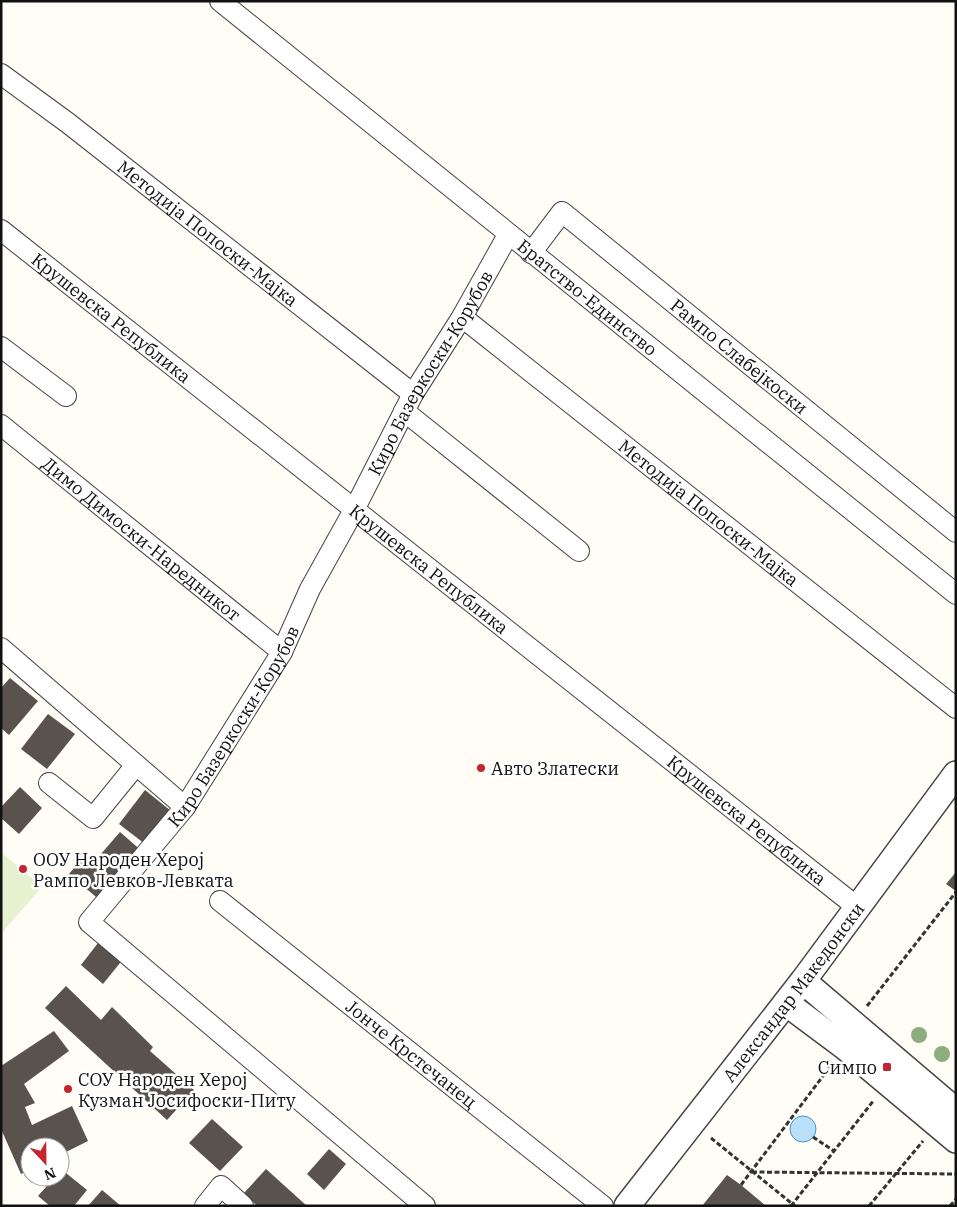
<svg xmlns="http://www.w3.org/2000/svg" width="957" height="1207" viewBox="0 0 957 1207" font-family="'IBM Plex Serif',serif">
  <style>
    .pitch { fill: #e6f2cf }
    .water { fill: #b9e0f7; stroke: #3f96cf }
    .building { fill: #5a524d }
    .lines { fill: none; stroke-linecap: round; stroke-linejoin: round }
    .minor-casing { stroke: #444; stroke-width: 22 }
    .tertiary-casing { stroke: #444; stroke-width: 28 }
    .path { stroke: #333; stroke-width: 3; stroke-dasharray: 5 2.5; stroke-linecap: butt }
    .minor { stroke: #fff; stroke-width: 20 }
    .tertiary { stroke: #fff; stroke-width: 25 }
    .tree { fill: #8dad7f }
    .poi-dot { fill: #c4262e; stroke: #fff; stroke-width: 2 }
    .labels { text-anchor: middle; dominant-baseline: central; stroke-width: 5; stroke-linejoin: round; paint-order: stroke }
    .street-label { font-size: 18px; fill: #111; stroke: #fff }
    .poi-label { font-size: 18px; fill: #111; stroke: #fff; text-anchor: start }
  </style>
  <rect width="100%" height="100%" fill="#fffdf5"/>
  <polygon class="pitch" points="1,852 42,887 1,934"/>
  <circle class="water" cx="803" cy="1129" r="13"/>
  <g class="building">
    <polygon points="10,678 38,701 9,735 1,728 1,688"/>
    <polygon points="48,714 75,734 47,769 21,749"/>
    <polygon points="20,787 42,808 19,834 1,818 1,807"/>
    <polygon points="145,790 171,811 145,844 119,824"/>
    <polygon points="120,832 144,853 102,902 69,874 85,855 94,862"/>
    <polygon points="956,872 956,891 946,884"/>
    <polygon points="101,939 124,958 103,984 81,965"/>
    <polygon points="66,986 101,1020 112,1007 153,1047 150,1051 194,1090 167,1120 45,1008"/>
    <polygon points="54,1031 69,1051 24,1084 35,1103 25,1107 32,1125 72,1106 88,1141 60,1155 60,1147 30,1147 30,1170 21,1174 1,1129 1,1066"/>
    <polygon points="212,1119 243,1147 220,1171 189,1143"/>
    <polygon points="329,1149 346,1164 324,1190 307,1174"/>
    <polygon points="61,1169 87,1190 74,1206 50,1206 38,1196 55,1177 60,1177"/>
    <polygon points="266,1169 307,1206 257,1206 244,1193"/>
    <polygon points="727,1175 741,1185 766,1206 702,1206"/>
    <polygon points="102,1190 121,1206 88,1206"/>
  </g>
  <g class="lines">
    <defs>
      <g id="minor">
        <path id="s1" d="M220 1 956 594"/>
        <path id="s2" d="M1 74 68 123 413 394"/>
        <path id="s3" d="M1 230 857 907"/>
        <path id="s4" d="M531 253 562 212 956 532"/>
        <path id="s5" d="M462 317 956 708"/>
        <polyline points="1,347 66,396"/>
        <polyline points="404,411 579,551"/>
        <path id="s6" d="M1 425 282 652"/>
        <polyline points="1,648 185,807"/>
        <polyline points="49,783 93,818 136,765"/>
        <path id="s7" d="M220 901 603 1206"/>
        <polyline points="205,1206 221,1186 243,1206"/>
        <path id="s8" d="M425 1206 89 922 185 807 282 652 310 589 354 510 413 394 462 317 508 235"/>
      </g>
      <g id="tertiary">
        <polyline points="803,981 956,1111"/>
        <polyline points="786,1003 845,1047 956,1140"/>
        <path id="s9" d="M627 1206 803 981 956 774"/>
      </g>
    </defs>
    <use href="#minor" class="minor-casing"/>
    <use href="#tertiary" class="tertiary-casing"/>
    <g class="path">
      <polyline points="867,1006 956,892"/>
      <polyline points="813,1137 834,1151"/>
      <polyline points="711,1138 795,1206"/>
      <polyline points="752,1172 956,1174"/>
      <polyline points="741,1185 832,1064"/>
      <polyline points="791,1206 874,1100"/>
      <polyline points="869,1206 923,1141"/>
      <polyline points="950,1206 956,1199"/>
    </g>
    <use href="#minor" class="minor"/>
    <use href="#tertiary" class="tertiary"/>
  </g>
  <g class="tree">
    <circle cx="919" cy="1035" r="8"/>
    <circle cx="942" cy="1054" r="8"/>
  </g>
  <g class="poi-dot">
    <circle cx="481" cy="768" r="5"/>
    <circle cx="23" cy="869" r="5"/>
    <rect x="882" y="1062" width="10" height="10" rx="2.5"/>
    <circle cx="68" cy="1089" r="5"/>
  </g>
  <g class="labels">
    <g class="street-label">
      <text stroke="none"><textPath href="#s2" startOffset="261">Методија Попоски-Мајка</textPath></text>
      <text stroke="none"><textPath href="#s1" startOffset="472">Братство-Единство</textPath></text>
      <text stroke="none"><textPath href="#s3" startOffset="141">Крушевска Република</textPath></text>
      <text stroke="none"><textPath href="#s4" startOffset="280">Рампо Слабејкоски</textPath></text>
      <text stroke="none"><textPath href="#s8" startOffset="1089">Киро Базеркоски-Корубов</textPath></text>
      <text stroke="none"><textPath href="#s5" startOffset="315">Методија Попоски-Мајка</textPath></text>
      <text stroke="none"><textPath href="#s6" startOffset="181">Димо Димоски-Наредникот</textPath></text>
      <text stroke="none"><textPath href="#s3" startOffset="546">Крушевска Република</textPath></text>
      <text stroke="none"><textPath href="#s8" startOffset="684">Киро Базеркоски-Корубов</textPath></text>
      <text stroke="none"><textPath href="#s3" startOffset="951">Крушевска Република</textPath></text>
      <text stroke="none"><textPath href="#s9" startOffset="271">Александар Македонски</textPath></text>
      <text stroke="none"><textPath href="#s7" startOffset="245">Јонче Крстечанец</textPath></text>
    </g>
    <g class="poi-label">
      <text x="491" y="768">Авто Златески</text>
      <text x="33" y="859">ООУ Народен Херој<tspan x="33" dy="21">Рампо Левков-Левката</tspan></text>
      <text x="877" y="1067" text-anchor="end">Симпо</text>
      <text x="78" y="1079">СОУ Народен Херој<tspan x="78" dy="21">Кузман Јосифоски-Питу</tspan></text>
    </g>
  </g>
  <rect width="957" height="1207" fill="none" stroke="#111111" stroke-width="5"/>
  <g transform="translate(45 1162) rotate(158)"><circle r="24" fill="#ffffff" stroke="#a0a0a0"/>
  <path d="M0-4L9 19L0 12L-9 19Z" fill="#c4262e"/>
  <text y="-8" font-size="14" font-weight="bold" text-anchor="middle" fill="#111111">N</text>
  </g>
</svg>
